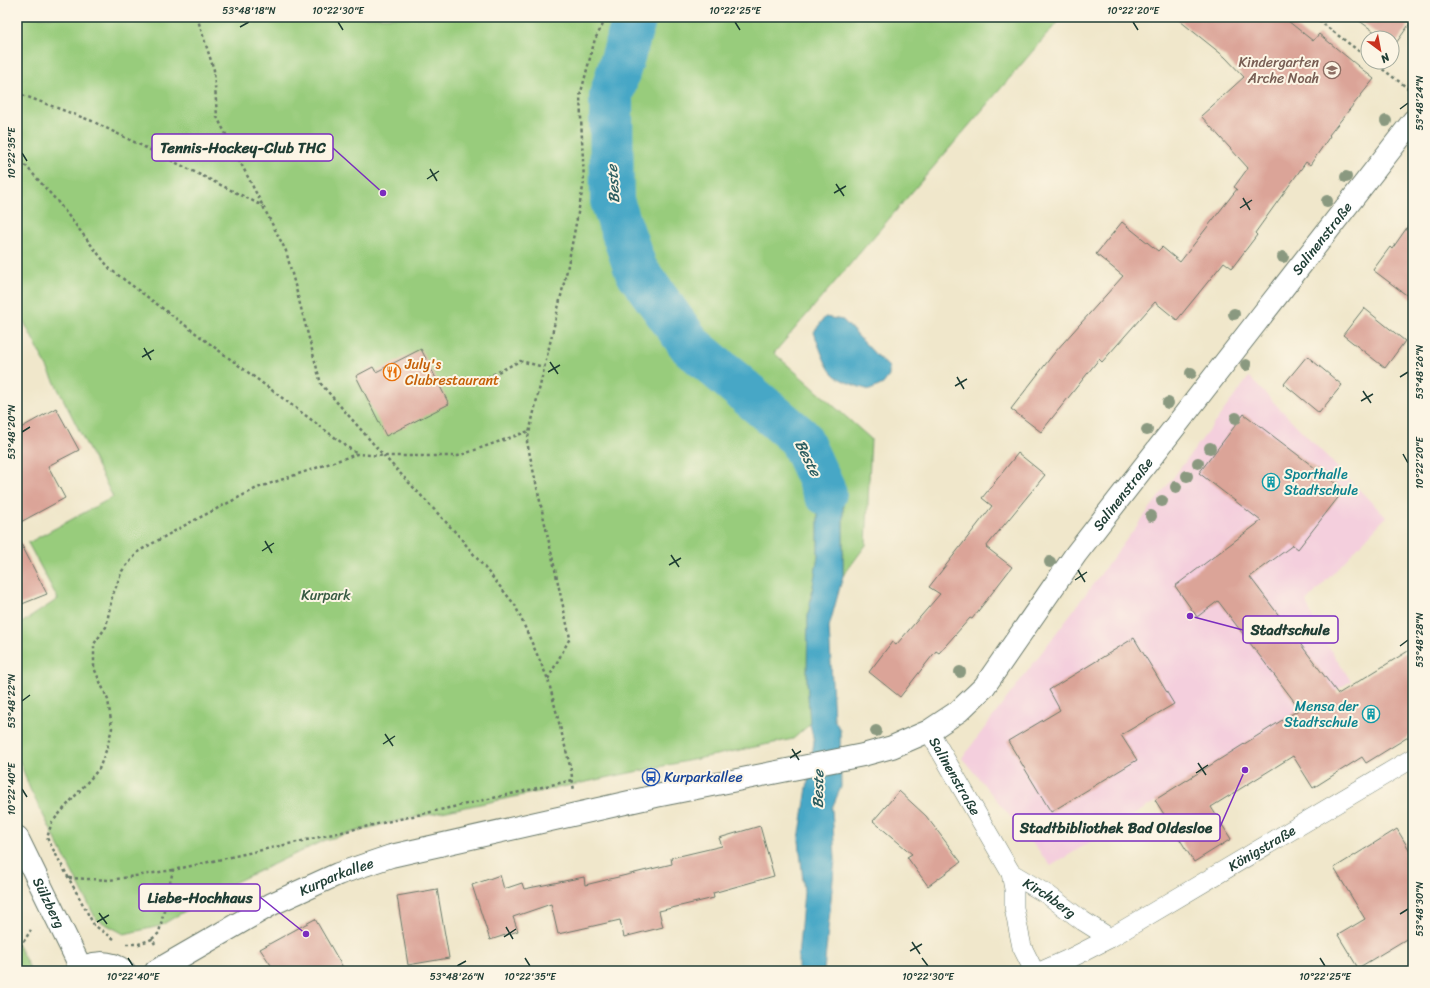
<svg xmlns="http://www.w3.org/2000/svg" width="1430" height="988" viewBox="0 0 1430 988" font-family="Sriracha,sans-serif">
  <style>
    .built { fill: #f4cfdd }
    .green { fill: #98cc7c; stroke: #5c8458 }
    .water { fill: #47a7c6; stroke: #33727d }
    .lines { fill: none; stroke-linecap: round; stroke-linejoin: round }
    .river { stroke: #47a7c6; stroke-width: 44 }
    .building { fill: #dba498 }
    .street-casing { stroke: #687869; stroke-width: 20 }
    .secondary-casing { stroke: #687869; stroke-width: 24 }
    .path { stroke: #687869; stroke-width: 2.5; stroke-dasharray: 3 3; stroke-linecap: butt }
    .street { stroke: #fff; stroke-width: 19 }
    .secondary { stroke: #fff; stroke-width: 22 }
    .tree { fill: #8a9980 }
    .ticks { fill: none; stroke: #1f3d34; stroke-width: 1.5 }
    .labels { text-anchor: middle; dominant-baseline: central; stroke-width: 4; stroke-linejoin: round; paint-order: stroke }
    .education-label { font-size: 14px; fill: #785e54; stroke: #fcf5e5; text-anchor: end }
    .street-label { font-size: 14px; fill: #1f3d34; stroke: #fcf5e5 }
    .food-label { font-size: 14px; fill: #c56008; stroke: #fcf5e5; text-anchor: start }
    .culture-label { font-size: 14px; fill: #0d838f; stroke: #fcf5e5; text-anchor: start }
    .park-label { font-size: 14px; fill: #375a42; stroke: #fcf5e5 }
    .transit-label { font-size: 14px; fill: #164399; stroke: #fcf5e5; text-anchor: start }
    .water-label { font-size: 15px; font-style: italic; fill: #2b5d60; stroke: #fcf5e5 }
    .leader { fill: none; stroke: #7b2cbf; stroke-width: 1.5 }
    .callout-dot { fill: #7b2cbf; stroke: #fcf5e5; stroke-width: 1.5 }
    .callout { fill: #fcf5e5; stroke: #7b2cbf; stroke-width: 1.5 }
    .callout-label { font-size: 15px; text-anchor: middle; font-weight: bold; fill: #1f3d34 }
    .neatline { fill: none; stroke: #1f3d34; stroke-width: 1.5 }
    .ticks-label { font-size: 10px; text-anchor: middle; fill: #1f3d34 }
  </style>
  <rect width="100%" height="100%" fill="#fcf5e5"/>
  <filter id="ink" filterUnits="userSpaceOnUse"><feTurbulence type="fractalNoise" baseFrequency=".025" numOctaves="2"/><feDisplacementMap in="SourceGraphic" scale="8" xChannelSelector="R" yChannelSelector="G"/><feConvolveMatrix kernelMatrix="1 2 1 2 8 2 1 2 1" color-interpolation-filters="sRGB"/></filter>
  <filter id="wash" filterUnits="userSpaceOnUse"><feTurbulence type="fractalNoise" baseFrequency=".012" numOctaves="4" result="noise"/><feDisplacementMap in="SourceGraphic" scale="16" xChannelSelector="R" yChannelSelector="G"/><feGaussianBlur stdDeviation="0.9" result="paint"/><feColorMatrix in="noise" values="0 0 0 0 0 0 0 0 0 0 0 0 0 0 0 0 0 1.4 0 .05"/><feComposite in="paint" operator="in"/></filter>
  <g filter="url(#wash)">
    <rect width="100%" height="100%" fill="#f0e7cb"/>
    <polygon class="built" points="1249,377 1386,517 1306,602 1318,631 1351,681 1051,866 962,758"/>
    <g class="green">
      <polygon points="17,17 1062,17 774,353 871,439 866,545 843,576 843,506 823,442 800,439 818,493 818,556 808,616 807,681 810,724 793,739 384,824 325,840 225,887 160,926 124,934 96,919 30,789 17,754 17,626 58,599 28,543 113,497 17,308"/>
      <polygon points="17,943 31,971 17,971"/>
    </g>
    <g class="water">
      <path d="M825 317 843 320 877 356 889 367V376L883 384 870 390C859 387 839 381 832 373 825 365 817 341 814 332Z"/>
      <polygon points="800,438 823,441 837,468 843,506 843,576 829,627 834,719 840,730 841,787 832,808 835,859 824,971 798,971 798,957 804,892 799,840 814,742 810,724 807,681 808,616 818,556 818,493"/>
    </g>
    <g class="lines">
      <polyline class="river" points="635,17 611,96 612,201 636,270 691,346 800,438 825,493"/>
    </g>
    <g id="blocks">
      <g class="building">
        <polygon points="1175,17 1283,17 1313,41 1319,34 1374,79 1329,135 1330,136 1310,165 1306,162 1255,233 1257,235 1232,268 1224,262 1177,320 1155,302 1102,362 1099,359 1041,432 1011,409 1055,352 1123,276 1096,254 1122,222 1158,251 1162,247 1180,262 1237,189 1234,187 1248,168 1201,116 1244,77 1225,57"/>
        <polygon points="1354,17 1413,17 1413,19 1394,46 1392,45 1392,38 1383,38"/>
        <polygon points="1413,219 1413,300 1373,270 1390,247 1392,249"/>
        <polygon points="1364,308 1405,341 1385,368 1343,335"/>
        <polygon points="421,349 449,404 386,436 356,376 373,367 376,372"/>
        <polygon points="1307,356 1342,385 1319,413 1284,384"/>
        <polygon points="56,408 79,450 48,466 65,498 17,524 17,430"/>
        <polygon points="1244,414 1344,490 1298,549 1293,545 1250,577 1338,694 1413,648 1413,734 1366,763 1362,757 1313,788 1293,756 1211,807 1231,839 1194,862 1155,800 1300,709 1218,601 1197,617 1175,586 1261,521 1199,473"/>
        <polygon points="1018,453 1045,475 986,547 1012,567 972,619 970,618 939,653 936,651 900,697 869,672 892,642 896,645 940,594 929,587 992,506 982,498"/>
        <polygon points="17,536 47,594 17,606"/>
        <polygon points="1134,638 1174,704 1121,735 1137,760 1051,812 1008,741 1060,710 1049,690"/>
        <polygon points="899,791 926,816 961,862 928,886 907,857 912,854 873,821"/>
        <polygon points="760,826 774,876 713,893 714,898 659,911 663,927 624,937 620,920 558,934 551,904 513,917 518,931 490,940 472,885 500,875 504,889 522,883 524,889 584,877 585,885 672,864 671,858 722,846 719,838"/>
        <polygon points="1397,829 1413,856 1413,935 1358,968 1338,935 1365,919 1334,868"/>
        <polygon points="437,889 449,958 408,965 397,896"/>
        <polygon points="315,919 345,971 275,971 260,949"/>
      </g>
    </g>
  </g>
  <g filter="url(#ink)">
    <use href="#blocks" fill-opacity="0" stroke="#687869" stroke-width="1"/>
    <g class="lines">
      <defs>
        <g id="street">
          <path id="s1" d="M929 731 1011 873 1014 889V908L1022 947 1034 971"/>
          <path id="s2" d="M1011 873 1048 895 1083 921 1110 938"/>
          <path id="s3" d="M1042 971 1069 959 1110 938 1413 758"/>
        </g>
        <g id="secondary">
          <path id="s4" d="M17 837 81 968"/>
          <path d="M76 971C91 961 110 960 124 971"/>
          <path id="s5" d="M156 971 272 904 338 874 391 856 656 796 863 755 892 747 929 731 959 711 984 687 1076 554 1413 121"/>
        </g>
      </defs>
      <use href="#street" class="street-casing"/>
      <use href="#secondary" class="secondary-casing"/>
      <g class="path">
        <polyline points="197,17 214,70 217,117 286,251 321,384 384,456 458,535 515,605 548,679 571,770 574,791"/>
        <polyline points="1314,17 1368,58"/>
        <polyline points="1373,62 1413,92"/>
        <polyline points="17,93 92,121 263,206"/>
        <polyline points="17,156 57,201 110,269 357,454"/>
        <polyline points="482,380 520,361 544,367"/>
        <polyline points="548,679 570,638 527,442 567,270 584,182 580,96 595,39 607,17"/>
        <polyline points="69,878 110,880 173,870"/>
        <polyline points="114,939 94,925 47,838 52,822 99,769 107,748 112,728 108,700 94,668 94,644 106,627 112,597 122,571 139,551 189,523 257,488 357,454 384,456 458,456 529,431"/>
        <polyline points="152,939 159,933 173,870 573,780"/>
        <polyline points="126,944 139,944 152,939 155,944"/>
        <polyline points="17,952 31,930"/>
      </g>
      <use href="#street" class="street"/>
      <use href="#secondary" class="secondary"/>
    </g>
    <g class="tree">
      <circle cx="1386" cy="121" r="6"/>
      <circle cx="1346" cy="177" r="6"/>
      <circle cx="1327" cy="201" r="6"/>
      <circle cx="1283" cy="257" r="6"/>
      <circle cx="1234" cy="314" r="6"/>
      <circle cx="1246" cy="365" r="6"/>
      <circle cx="1191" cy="373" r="6"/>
      <circle cx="1168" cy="403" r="6"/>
      <circle cx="1236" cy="418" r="6"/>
      <circle cx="1147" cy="430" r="6"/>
      <circle cx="1210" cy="448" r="6"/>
      <circle cx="1198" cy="463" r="6"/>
      <circle cx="1187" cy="476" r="6"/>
      <circle cx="1176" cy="487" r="6"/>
      <circle cx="1162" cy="501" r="6"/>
      <circle cx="1151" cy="516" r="6"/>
      <circle cx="1050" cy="562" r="6"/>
      <circle cx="960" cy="672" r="6"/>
      <circle cx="876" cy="731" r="6"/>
    </g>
  </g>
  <path class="ticks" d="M338 22 343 30M735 22 740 30M1133 22 1138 30M240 27 249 22M1400 109 1408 103M22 153 27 161M430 169 437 181M427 179 439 171M836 184 844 196M834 193 846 186M1243 198 1250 210M1240 208 1252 200M144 348 151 360M142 357 154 350M550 362 558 374M548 372 560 365M957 377 964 389M1400 377 1408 372M955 386 967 379M1363 391 1371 403M1361 401 1373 394M22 432 30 427M1403 454 1408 463M265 541 272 553M262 551 274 543M671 555 679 567M669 565 681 558M1078 570 1085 582M1075 580 1087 572M1400 646 1408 640M22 701 30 695M385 734 393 746M383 744 395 736M792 749 799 760M790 758 801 751M1198 763 1206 775M1196 773 1208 765M22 789 27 797M99 913 107 924M1400 914 1408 909M97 922 109 915M506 927 513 939M504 937 516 929M912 942 920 954M910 951 922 944M128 958 133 966M525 958 530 966M922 958 928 966M1320 958 1325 966M457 966 466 961"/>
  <defs>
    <symbol id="school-ring" viewBox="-11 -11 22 22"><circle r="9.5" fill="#fcf5e5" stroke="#8d6e63" stroke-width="1.5"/><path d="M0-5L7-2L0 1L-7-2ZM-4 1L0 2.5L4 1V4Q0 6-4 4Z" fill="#8d6e63"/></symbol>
    <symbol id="restaurant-ring" viewBox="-11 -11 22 22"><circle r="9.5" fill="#fcf5e5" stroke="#e8710a" stroke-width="1.5"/><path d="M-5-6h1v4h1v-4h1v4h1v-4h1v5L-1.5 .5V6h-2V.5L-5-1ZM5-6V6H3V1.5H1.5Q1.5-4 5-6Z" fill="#e8710a"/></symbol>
    <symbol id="building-ring" viewBox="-11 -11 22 22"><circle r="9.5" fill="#fcf5e5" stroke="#0f9aa8" stroke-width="1.5"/><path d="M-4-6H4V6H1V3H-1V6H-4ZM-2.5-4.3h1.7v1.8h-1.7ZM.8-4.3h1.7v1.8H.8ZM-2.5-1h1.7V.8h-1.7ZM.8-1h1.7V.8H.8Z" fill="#0f9aa8"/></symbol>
    <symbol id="bus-ring" viewBox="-11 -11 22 22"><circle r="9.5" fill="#fcf5e5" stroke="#1a4fb4" stroke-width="1.5"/><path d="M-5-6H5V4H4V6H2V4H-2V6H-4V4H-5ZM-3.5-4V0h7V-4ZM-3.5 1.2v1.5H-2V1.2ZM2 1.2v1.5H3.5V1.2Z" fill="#1a4fb4"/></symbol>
  </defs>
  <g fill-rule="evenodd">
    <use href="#school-ring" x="1322" y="60" width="20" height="20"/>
    <use href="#restaurant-ring" x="382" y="362" width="20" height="20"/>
    <use href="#building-ring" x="1261" y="472" width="20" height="20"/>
    <use href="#building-ring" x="1361" y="704" width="20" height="20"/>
    <use href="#bus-ring" x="641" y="767" width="20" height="20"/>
  </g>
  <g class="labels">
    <g class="education-label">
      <text x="1319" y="62">Kindergarten<tspan x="1319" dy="16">Arche Noah</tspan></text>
    </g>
    <g class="street-label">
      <text stroke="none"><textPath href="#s5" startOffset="1448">Salinenstraße</textPath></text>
      <text stroke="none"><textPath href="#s5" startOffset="1124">Salinenstraße</textPath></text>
      <text stroke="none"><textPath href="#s1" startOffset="52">Salinenstraße</textPath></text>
      <text stroke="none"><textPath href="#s3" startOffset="252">Königstraße</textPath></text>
      <text stroke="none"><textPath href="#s5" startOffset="204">Kurparkallee</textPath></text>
      <text stroke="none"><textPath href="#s2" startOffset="46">Kirchberg</textPath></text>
      <text stroke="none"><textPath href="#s4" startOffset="73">Sülzberg</textPath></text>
    </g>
    <g class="food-label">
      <text x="405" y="364">July's<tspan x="405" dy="16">Clubrestaurant</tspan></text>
    </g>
    <g class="culture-label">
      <text x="1284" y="474">Sporthalle<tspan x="1284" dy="16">Stadtschule</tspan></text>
      <text x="1358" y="706" text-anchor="end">Mensa der<tspan x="1358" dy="16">Stadtschule</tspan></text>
    </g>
    <g class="park-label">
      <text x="326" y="595">Kurpark</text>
    </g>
    <g class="transit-label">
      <text x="664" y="777">Kurparkallee</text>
    </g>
    <g class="water-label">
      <text transform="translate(613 184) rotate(-94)">Beste</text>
      <text transform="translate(808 458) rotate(63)">Beste</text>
      <text transform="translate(818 789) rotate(-89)">Beste</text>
    </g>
  </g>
  <path class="leader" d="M383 193L333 148M1190 616L1243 630M1245 770L1220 827M306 934L260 897"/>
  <g class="callout-dot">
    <circle cx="383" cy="193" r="4"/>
    <circle cx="1190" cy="616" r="4"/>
    <circle cx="1245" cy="770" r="4"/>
    <circle cx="306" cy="934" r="4"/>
  </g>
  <g class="callout">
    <rect x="152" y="134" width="181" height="27" rx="4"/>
    <rect x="1243" y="616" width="95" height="27" rx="4"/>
    <rect x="1013" y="814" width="207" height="27" rx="4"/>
    <rect x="139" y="884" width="121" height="27" rx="4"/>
  </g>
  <g class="callout-label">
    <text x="243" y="153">Tennis-Hockey-Club THC</text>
    <text x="1290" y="635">Stadtschule</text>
    <text x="1116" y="833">Stadtbibliothek Bad Oldesloe</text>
    <text x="200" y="903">Liebe-Hochhaus</text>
  </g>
  <rect width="1430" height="988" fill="none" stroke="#fcf5e5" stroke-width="44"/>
  <g transform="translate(1380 50) rotate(148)"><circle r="19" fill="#fcf5e5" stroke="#a4ab9e"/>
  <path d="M0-3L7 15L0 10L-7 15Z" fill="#c8321e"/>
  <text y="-6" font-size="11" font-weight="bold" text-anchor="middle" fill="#1f3d34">N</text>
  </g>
  <rect x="22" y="22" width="1386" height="944" class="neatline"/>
  <g class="ticks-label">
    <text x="249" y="14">53°48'18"N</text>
    <text x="338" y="14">10°22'30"E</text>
    <text x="735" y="14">10°22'25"E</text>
    <text x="1133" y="14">10°22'20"E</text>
    <text transform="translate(1419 103) rotate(-90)" y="4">53°48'24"N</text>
    <text transform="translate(11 153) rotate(-90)" y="4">10°22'35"E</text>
    <text transform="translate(1419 372) rotate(-90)" y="4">53°48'26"N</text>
    <text transform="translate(11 432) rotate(-90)" y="4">53°48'20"N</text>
    <text transform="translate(1419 463) rotate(-90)" y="4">10°22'20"E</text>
    <text transform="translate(1419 640) rotate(-90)" y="4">53°48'28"N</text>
    <text transform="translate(11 701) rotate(-90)" y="4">53°48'22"N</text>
    <text transform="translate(11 789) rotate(-90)" y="4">10°22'40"E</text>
    <text transform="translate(1419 909) rotate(-90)" y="4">53°48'30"N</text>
    <text x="133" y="980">10°22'40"E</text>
    <text x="457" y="980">53°48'26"N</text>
    <text x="530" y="980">10°22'35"E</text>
    <text x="928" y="980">10°22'30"E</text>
    <text x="1325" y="980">10°22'25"E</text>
  </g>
</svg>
